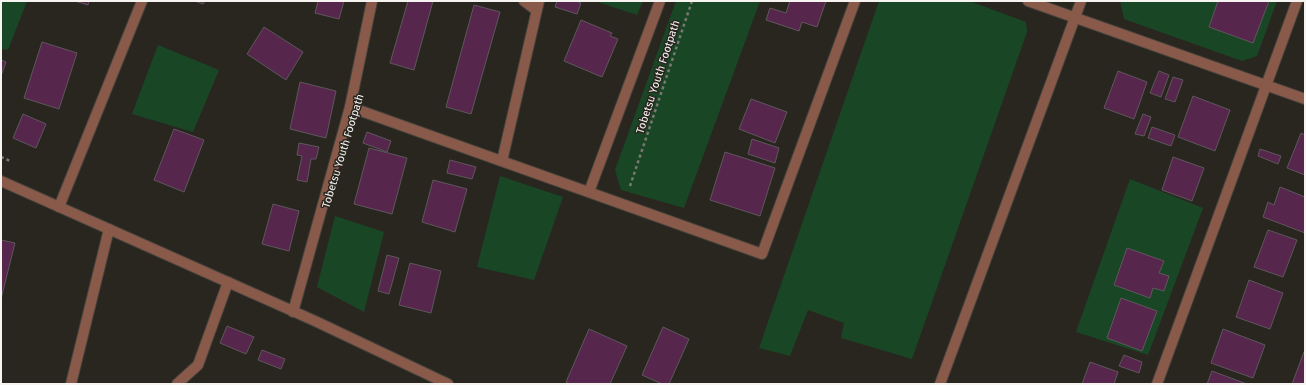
<svg xmlns="http://www.w3.org/2000/svg" width="1306" height="385" viewBox="0 0 1306 385" font-family="'Fira Sans',sans-serif">
  <style>
    .green { fill: #194725 }
    .building { fill: #57264d; stroke: #5e575c }
    .lines { fill: none; stroke-linecap: round; stroke-linejoin: round }
    .minor-casing { stroke: #46433d; stroke-width: 12 }
    .path { stroke: #7b7873; stroke-width: 2.5; stroke-dasharray: 3 3; stroke-linecap: butt }
    .minor { stroke: #895a49; stroke-width: 10 }
    .labels { text-anchor: middle; dominant-baseline: central; stroke-width: 3; stroke-linejoin: round; paint-order: stroke }
    .street-label { font-size: 11px; fill: #f6f4f0; stroke: #292620 }
  </style>
  <rect width="100%" height="100%" fill="#292620"/>
  <g class="green">
    <polygon points="1,1 27,1 8,50 1,49"/>
    <polygon points="595,1 643,1 637,15"/>
    <polygon points="676,1 760,1 684,208 621,190 615,170"/>
    <polygon points="879,1 969,1 1026,22 1027,32 912,359 841,338 844,323 808,310 790,356 759,348"/>
    <polygon points="1120,1 1277,1 1257,56 1242,61 1124,19"/>
    <polygon points="158,45 219,70 193,132 132,114"/>
    <polygon points="500,176 563,197 534,280 477,267"/>
    <polygon points="1130,179 1203,208 1148,355 1076,332"/>
    <polygon points="335,216 384,232 364,312 317,287"/>
  </g>
  <g class="building">
    <polygon points="75,1 89,1 88,5"/>
    <polygon points="195,1 205,1 203,4"/>
    <polygon points="318,1 344,1 339,19 315,13"/>
    <polygon points="408,1 433,1 414,70 390,63"/>
    <polygon points="557,1 576,1 581,3 577,14 555,7"/>
    <polygon points="790,1 826,1 817,27 802,22 799,31 766,20 770,8 786,13"/>
    <polygon points="1218,1 1269,1 1253,43 1209,27"/>
    <polygon points="474,5 500,12 471,114 446,107"/>
    <polygon points="581,20 612,33 610,36 618,39 602,77 564,61"/>
    <polygon points="264,27 303,52 286,80 247,54"/>
    <polygon points="42,42 77,53 59,109 24,98"/>
    <polygon points="1,60 6,62 1,76"/>
    <polygon points="1118,71 1147,82 1134,119 1104,108"/>
    <polygon points="1159,71 1169,75 1161,97 1150,93"/>
    <polygon points="1173,77 1183,80 1175,102 1165,99"/>
    <polygon points="300,82 336,91 326,138 290,129"/>
    <polygon points="1193,96 1230,110 1215,151 1178,137"/>
    <polygon points="751,99 787,112 775,143 739,129"/>
    <polygon points="23,114 46,124 36,148 13,138"/>
    <polygon points="1143,114 1151,117 1144,136 1135,134"/>
    <polygon points="1152,127 1175,135 1171,146 1148,138"/>
    <polygon points="174,129 204,140 184,192 154,180"/>
    <polygon points="367,132 391,141 387,152 363,143"/>
    <polygon points="1301,133 1305,135 1305,175 1287,168"/>
    <polygon points="752,139 779,148 775,163 748,154"/>
    <polygon points="299,143 319,147 316,159 311,159 307,182 297,180 302,156 297,155"/>
    <polygon points="369,148 407,158 392,214 354,204"/>
    <polygon points="1260,149 1281,156 1278,164 1258,156"/>
    <polygon points="725,152 775,168 760,216 710,200"/>
    <polygon points="1173,157 1204,168 1192,201 1162,190"/>
    <polygon points="450,160 476,167 472,179 447,173"/>
    <polygon points="433,180 467,189 455,232 422,222"/>
    <polygon points="1280,187 1305,197 1305,233 1263,217 1268,202 1274,205"/>
    <polygon points="273,204 299,211 289,251 262,244"/>
    <polygon points="1268,230 1297,240 1283,277 1254,267"/>
    <polygon points="1,240 15,243 1,299"/>
    <polygon points="1127,248 1164,261 1159,273 1169,276 1164,291 1153,288 1150,298 1114,285"/>
    <polygon points="387,255 399,258 389,294 378,291"/>
    <polygon points="410,263 441,271 431,313 399,305"/>
    <polygon points="1249,280 1283,293 1270,329 1236,317"/>
    <polygon points="1121,298 1157,311 1142,351 1107,338"/>
    <polygon points="227,326 254,337 246,354 220,343"/>
    <polygon points="663,327 689,339 669,384 662,384 642,375"/>
    <polygon points="589,329 627,346 610,384 570,384 566,382"/>
    <polygon points="1223,329 1265,345 1253,378 1211,363"/>
    <polygon points="262,350 285,359 281,369 258,360"/>
    <polygon points="1304,352 1305,353 1305,384 1292,384"/>
    <polygon points="1124,355 1142,362 1139,373 1119,366"/>
    <polygon points="1090,362 1118,372 1114,384 1082,384"/>
    <polygon points="1212,371 1247,384 1207,384"/>
  </g>
  <g class="lines">
    <defs>
      <g id="minor">
        <polyline points="524,1 536,10"/>
        <polyline points="1028,1 1305,99"/>
        <polyline points="350,107 762,254 855,1"/>
        <polyline points="502,161 539,1"/>
        <polyline points="1,181 315,321 448,384"/>
        <polyline points="589,192 660,1"/>
        <polyline points="59,207 142,1"/>
        <polyline points="293,312 350,107 372,1"/>
        <polyline points="71,384 109,229"/>
        <polyline points="177,384 198,365 228,282"/>
        <polyline points="940,384 1081,1"/>
        <polyline points="1157,384 1297,1"/>
      </g>
    </defs>
    <use href="#minor" class="minor-casing"/>
    <g class="path">
      <polyline points="1,157 10,161"/>
      <polyline points="630,186 692,1"/>
    </g>
    <use href="#minor" class="minor"/>
  </g>
  <g class="labels">
    <g class="street-label">
      <text transform="translate(658 77) rotate(-72)">Tobetsu Youth Footpath</text>
      <text transform="translate(343 151) rotate(-73)">Tobetsu Youth Footpath</text>
    </g>
  </g>
  <rect width="1306" height="385" fill="none" stroke="#f6f4f0" stroke-width="4"/>
</svg>
